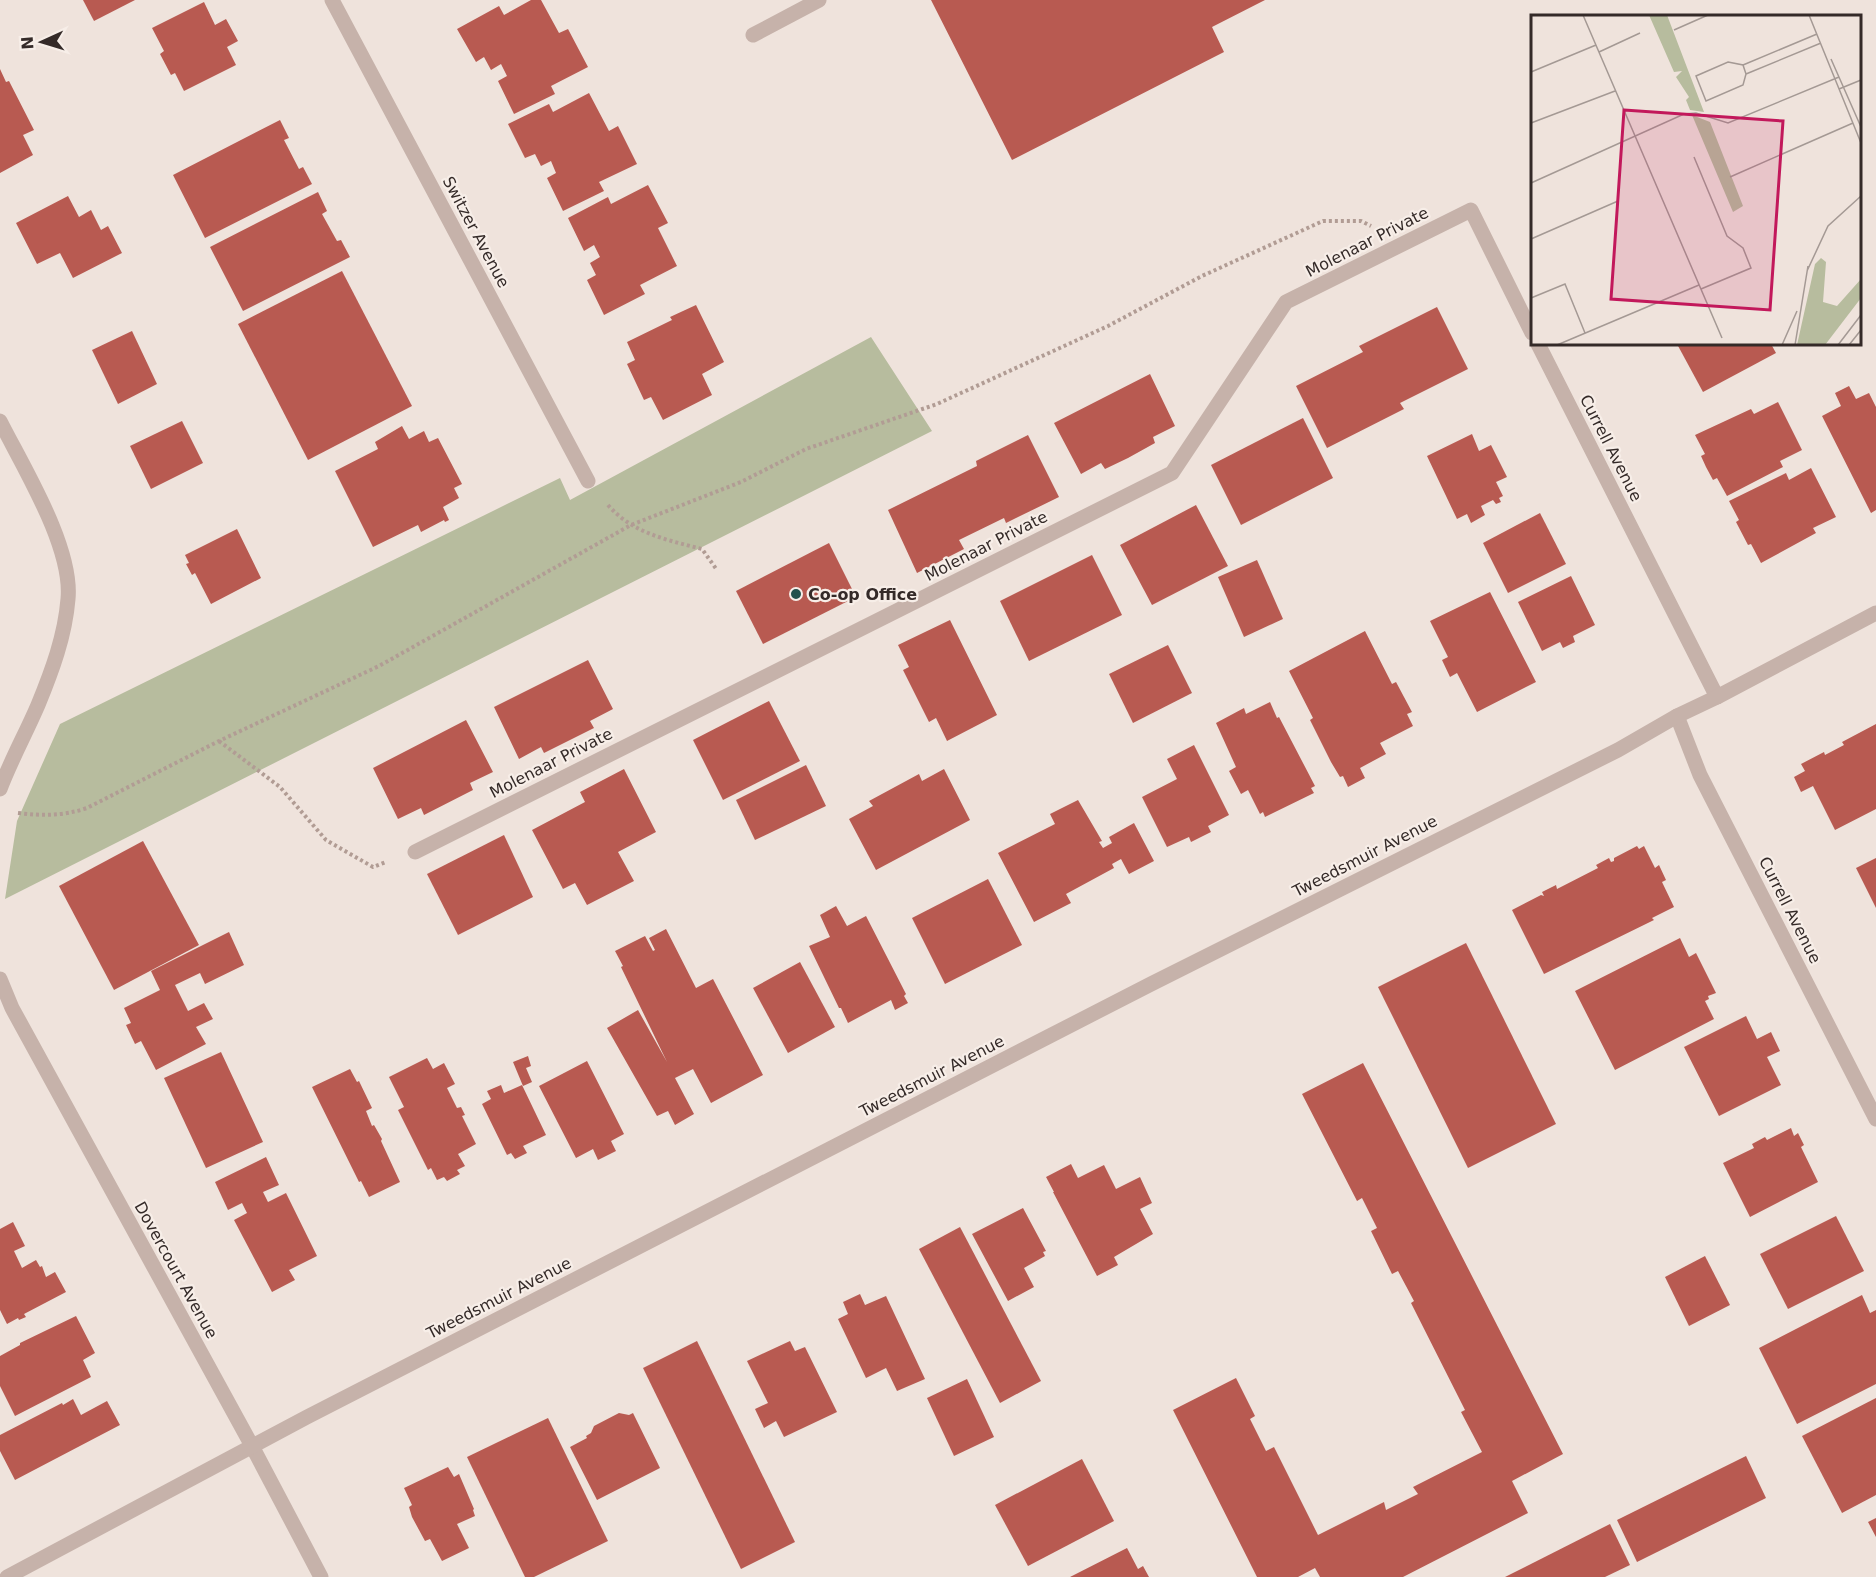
<svg xmlns="http://www.w3.org/2000/svg" width="1876" height="1577" viewBox="0 0 1876 1577" font-family="'DejaVu Sans',sans-serif">
  <style>
    .green { fill: #b7bc9e }
    .building { fill: #b85a51 }
    .lines { fill: none; stroke-linecap: round; stroke-linejoin: round }
    .path { stroke: #b19c94; stroke-width: 4; stroke-dasharray: 3 3; stroke-linecap: butt }
    .minor { stroke: #c6b2aa; stroke-width: 15 }
    .poi-dot { fill: #23514c; stroke: #f7eee8; stroke-width: 2 }
    .labels { text-anchor: middle; dominant-baseline: central; stroke-width: 4.5; stroke-linejoin: round; paint-order: stroke }
    .street-label { font-size: 16px; fill: #342a28; stroke: #f7eee8 }
    .poi-label { font-size: 16px; font-weight: bold; fill: #342a28; stroke: #f7eee8; text-anchor: start }
    .inset-road { fill: none; stroke: #a49994; stroke-width: 1.5 }
    .view { fill: #c2185b; fill-opacity: 0.15; stroke: #c2185b; stroke-width: 3 }
    .inset-edge { fill: none; stroke: #342a28; stroke-width: 3 }
  </style>
  <rect width="100%" height="100%" fill="#efe3dc"/>
  <polygon class="green" points="871,337 932,431 5,899 17,821 60,724 560,478 570,500"/>
  <g class="building">
    <polygon points="83,0 135,0 94,21"/>
    <polygon points="531,0 541,0 559,33 568,29 588,67 551,86 555,94 514,114 498,81 507,76 501,64 491,70 484,57 476,62 457,29 499,6 504,15"/>
    <polygon points="931,0 1265,0 1212,27 1224,52 1012,160"/>
    <polygon points="204,2 215,25 226,19 238,41 227,47 236,65 184,91 175,73 171,75 160,54 164,51 152,28"/>
    <polygon points="0,69 6,82 9,81 34,130 23,135 33,155 0,173"/>
    <polygon points="589,93 609,131 618,126 637,164 599,182 604,191 563,211 547,178 556,173 551,161 541,166 535,154 525,158 508,124 549,104 553,112"/>
    <polygon points="280,120 289,138 284,140 299,169 303,167 312,184 205,238 173,175"/>
    <polygon points="648,185 668,223 658,228 677,266 640,285 645,294 604,315 587,280 596,275 590,263 600,257 594,245 584,251 568,218 608,197 611,204"/>
    <polygon points="318,192 327,211 322,214 337,241 341,240 350,257 243,311 210,247"/>
    <polygon points="68,196 79,217 91,210 101,230 108,226 122,253 73,278 60,253 37,264 16,223"/>
    <polygon points="342,271 412,406 308,460 238,324"/>
    <polygon points="696,305 724,362 702,374 712,395 663,420 651,397 644,400 627,364 635,360 627,342 672,320 670,317"/>
    <polygon points="1437,307 1468,369 1400,403 1404,409 1327,448 1296,386 1363,352 1359,346"/>
    <polygon points="132,331 157,384 118,404 92,350"/>
    <polygon points="1677,344 1771,344 1776,353 1703,392"/>
    <polygon points="1150,374 1175,426 1153,437 1155,443 1128,458 1105,469 1101,463 1081,474 1054,423"/>
    <polygon points="1849,386 1856,399 1869,393 1876,407 1876,510 1871,513 1822,416 1841,406 1835,393"/>
    <polygon points="1778,402 1802,450 1780,461 1783,467 1727,496 1717,478 1713,480 1706,467 1701,456 1705,454 1695,435 1751,409 1754,414"/>
    <polygon points="1303,418 1333,478 1241,525 1211,465"/>
    <polygon points="182,421 203,463 151,489 130,446"/>
    <polygon points="402,426 409,439 424,431 429,442 438,438 462,484 454,488 459,498 443,507 449,520 445,522 444,520 421,532 418,525 373,547 335,471 378,449 375,442"/>
    <polygon points="1472,434 1479,451 1491,445 1507,477 1496,482 1503,496 1499,498 1501,502 1496,504 1493,500 1481,506 1485,515 1471,523 1467,514 1457,519 1427,456"/>
    <polygon points="1028,435 1059,497 1006,523 1004,518 959,540 964,549 917,573 888,510 977,466 976,461"/>
    <polygon points="1811,468 1836,517 1813,528 1816,533 1761,563 1751,544 1748,545 1736,522 1739,520 1729,501 1786,473 1789,480"/>
    <polygon points="1196,505 1228,566 1152,605 1120,545"/>
    <polygon points="1540,513 1566,564 1508,593 1483,543"/>
    <polygon points="237,529 261,578 211,604 195,573 192,575 186,564 189,563 185,555"/>
    <polygon points="829,543 856,597 763,644 736,591"/>
    <polygon points="1092,555 1122,615 1029,661 1000,601"/>
    <polygon points="1257,560 1283,619 1244,637 1218,577"/>
    <polygon points="1571,576 1595,625 1573,636 1575,642 1563,648 1560,642 1542,651 1518,602"/>
    <polygon points="1490,592 1536,682 1477,712 1457,673 1450,677 1442,660 1448,657 1430,621"/>
    <polygon points="950,620 997,715 947,741 936,718 929,722 903,670 909,667 898,645"/>
    <polygon points="1365,631 1392,684 1396,682 1412,712 1407,714 1413,726 1380,743 1386,754 1360,768 1365,778 1348,787 1343,776 1340,777 1331,762 1310,720 1313,718 1289,671"/>
    <polygon points="1168,645 1192,693 1133,723 1109,674"/>
    <polygon points="588,660 613,709 590,721 594,728 544,753 541,747 519,759 494,707"/>
    <polygon points="769,701 800,761 723,800 693,740"/>
    <polygon points="1270,702 1277,718 1279,717 1315,786 1311,788 1314,793 1265,817 1263,812 1260,814 1248,790 1241,794 1229,771 1236,767 1216,723 1244,708 1246,714"/>
    <polygon points="466,720 493,772 470,783 473,790 424,815 421,808 398,819 373,768"/>
    <polygon points="1876,724 1876,809 1835,830 1813,786 1801,792 1794,777 1805,771 1801,764 1824,752 1825,755 1844,745 1842,742"/>
    <polygon points="1194,745 1229,815 1208,826 1211,832 1191,842 1189,837 1167,847 1142,797 1177,779 1167,759"/>
    <polygon points="806,765 826,806 755,840 736,800"/>
    <polygon points="624,769 656,832 618,852 634,881 587,905 575,883 563,889 532,830 585,802 580,792"/>
    <polygon points="944,769 970,820 876,870 849,819 873,806 869,801 919,774 922,781"/>
    <polygon points="1078,800 1102,841 1099,842 1103,848 1112,843 1109,837 1134,823 1154,861 1129,874 1121,859 1112,864 1114,868 1066,894 1071,903 1034,922 998,853 1055,824 1050,814"/>
    <polygon points="504,835 533,897 458,935 427,874"/>
    <polygon points="143,841 199,945 114,990 59,886"/>
    <polygon points="1637,846 1639,849 1644,846 1655,868 1659,865 1666,880 1662,882 1674,907 1652,918 1654,920 1544,974 1512,910 1541,895 1544,896 1542,892 1556,885 1557,889 1598,868 1596,865 1609,858 1611,862 1614,861 1614,858"/>
    <polygon points="1876,858 1876,908 1856,868"/>
    <polygon points="988,879 1022,945 945,984 912,918"/>
    <polygon points="836,906 847,926 866,916 906,994 904,996 908,1003 895,1010 891,1000 848,1023 841,1008 839,1008 809,946 830,937 820,915"/>
    <polygon points="666,929 696,988 713,979 763,1075 711,1103 693,1069 675,1078 694,1114 675,1125 668,1111 657,1116 607,1028 638,1010 667,1062 621,967 623,966 615,951 645,936 653,951 655,950 649,938"/>
    <polygon points="229,932 244,965 205,984 200,973 175,985 188,1011 204,1003 213,1019 196,1027 206,1044 156,1070 141,1041 135,1044 126,1025 131,1023 124,1008 160,990 151,971"/>
    <polygon points="1680,938 1689,957 1696,953 1716,993 1708,996 1709,999 1705,1001 1714,1019 1615,1070 1575,991"/>
    <polygon points="1466,943 1556,1124 1468,1168 1378,987"/>
    <polygon points="800,962 835,1027 788,1053 753,988"/>
    <polygon points="1746,1016 1757,1039 1771,1032 1780,1051 1767,1057 1781,1085 1719,1116 1684,1047"/>
    <polygon points="221,1052 263,1142 206,1168 164,1078"/>
    <polygon points="528,1056 531,1066 526,1068 532,1082 523,1086 513,1062"/>
    <polygon points="427,1058 433,1069 444,1063 455,1084 447,1088 457,1108 461,1107 465,1115 462,1116 476,1144 458,1154 465,1166 457,1170 460,1174 447,1181 444,1177 437,1180 431,1168 428,1170 398,1110 404,1107 389,1077"/>
    <polygon points="587,1061 624,1134 611,1141 616,1151 598,1160 593,1149 576,1158 539,1086"/>
    <polygon points="1363,1063 1563,1454 1512,1481 1528,1513 1403,1577 1320,1577 1315,1568 1298,1577 1257,1577 1173,1410 1236,1378 1255,1416 1250,1419 1266,1451 1274,1447 1318,1535 1384,1502 1386,1510 1418,1494 1413,1487 1482,1452 1461,1412 1465,1410 1411,1303 1414,1301 1398,1271 1392,1274 1371,1231 1377,1228 1362,1198 1357,1201 1302,1094"/>
    <polygon points="350,1069 357,1082 359,1081 372,1108 366,1111 372,1126 374,1125 382,1139 381,1141 400,1182 369,1197 361,1181 359,1182 312,1087"/>
    <polygon points="501,1085 504,1093 522,1085 546,1135 523,1146 527,1153 515,1159 511,1153 507,1155 482,1104 491,1099 487,1091"/>
    <polygon points="1791,1128 1794,1136 1798,1133 1804,1145 1801,1147 1818,1182 1750,1217 1723,1163 1754,1148 1752,1144 1765,1137 1767,1140"/>
    <polygon points="266,1157 279,1185 263,1192 268,1202 286,1193 317,1256 289,1270 295,1280 272,1292 234,1220 247,1213 242,1203 228,1210 215,1182"/>
    <polygon points="1071,1164 1078,1178 1104,1165 1116,1189 1140,1177 1152,1203 1140,1209 1153,1234 1114,1257 1118,1265 1097,1276 1053,1192 1054,1192 1046,1177"/>
    <polygon points="1023,1208 1046,1251 1043,1252 1045,1256 1024,1268 1034,1287 1008,1301 972,1234"/>
    <polygon points="1836,1216 1864,1271 1788,1309 1760,1254"/>
    <polygon points="13,1222 25,1246 14,1251 22,1268 36,1260 40,1267 42,1266 46,1277 55,1272 66,1292 24,1314 26,1317 19,1320 18,1318 7,1324 0,1310 0,1229"/>
    <polygon points="960,1227 1041,1381 1000,1403 919,1249"/>
    <polygon points="1705,1256 1730,1305 1689,1326 1665,1277"/>
    <polygon points="860,1294 865,1305 886,1296 925,1379 897,1391 886,1368 866,1378 838,1319 848,1314 843,1302"/>
    <polygon points="1862,1295 1870,1313 1876,1310 1876,1384 1797,1424 1759,1348"/>
    <polygon points="76,1316 95,1353 83,1360 91,1377 15,1416 0,1386 0,1356 20,1345 20,1343"/>
    <polygon points="697,1341 795,1542 741,1569 643,1368"/>
    <polygon points="790,1341 795,1351 805,1347 837,1412 784,1437 776,1421 764,1428 755,1409 768,1403 747,1361"/>
    <polygon points="967,1379 994,1437 954,1456 927,1398"/>
    <polygon points="1876,1398 1876,1495 1842,1513 1802,1436"/>
    <polygon points="73,1399 81,1415 107,1401 120,1425 15,1480 0,1451 0,1435 62,1403 63,1405"/>
    <polygon points="619,1413 629,1415 633,1413 660,1468 597,1500 570,1447 587,1438 586,1436 591,1433 594,1426"/>
    <polygon points="548,1418 608,1541 534,1577 525,1577 467,1457"/>
    <polygon points="1746,1456 1766,1498 1637,1562 1617,1520"/>
    <polygon points="1082,1459 1114,1521 1028,1566 995,1505"/>
    <polygon points="448,1467 454,1477 459,1474 474,1509 473,1510 475,1516 457,1524 469,1548 442,1561 430,1539 425,1541 412,1517 409,1507 412,1505 404,1488"/>
    <polygon points="1876,1518 1876,1537 1868,1522"/>
    <polygon points="1610,1524 1630,1565 1605,1577 1505,1577"/>
    <polygon points="1127,1548 1138,1569 1143,1566 1149,1577 1070,1577"/>
  </g>
  <g class="lines">
    <g class="path">
      <path d="M608 505C632 533 667 540 702 549L717 570"/>
      <polyline points="219,741 280,787 326,840 373,867 386,862"/>
      <path d="M18 813C43 816 63 816 87 808L219 741 379 666 631 525 741 482 806 449 937 404 1108 326 1202 276 1323 221H1361L1371 226"/>
    </g>
    <g class="minor">
      <polyline points="332,0 588,481"/>
      <polyline points="753,35 819,0"/>
      <polyline points="1538,344 1717,697"/>
      <path d="M0 421C23 467 73 547 68 599 65 636 52 671 38 705 26 733 11 760 0 789"/>
      <polyline points="1677,716 1700,775 1876,1119"/>
      <polyline points="415,852 1172,473 1286,302 1471,210 1532,333"/>
      <polyline points="0,979 12,1008 252,1446 321,1577"/>
      <polyline points="7,1577 307,1417 1151,984 1618,750 1677,716 1717,697 1876,613"/>
    </g>
  </g>
  <circle class="poi-dot" cx="796" cy="594" r="6"/>
  <g class="labels">
    <g class="street-label">
      <text transform="translate(476 232) rotate(62)">Switzer Avenue</text>
      <text transform="translate(1367 242) rotate(-27)">Molenaar Private</text>
      <text transform="translate(1611 448) rotate(63)">Currell Avenue</text>
      <text transform="translate(986 546) rotate(-27)">Molenaar Private</text>
      <text transform="translate(551 763) rotate(-27)">Molenaar Private</text>
      <text transform="translate(1365 856) rotate(-27)">Tweedsmuir Avenue</text>
      <text transform="translate(1790 910) rotate(63)">Currell Avenue</text>
      <text transform="translate(932 1076) rotate(-27)">Tweedsmuir Avenue</text>
      <text transform="translate(176 1270) rotate(61)">Dovercourt Avenue</text>
      <text transform="translate(499 1298) rotate(-27)">Tweedsmuir Avenue</text>
    </g>
    <g class="poi-label">
      <text x="808" y="594">Co-op Office</text>
    </g>
  </g>
  <g transform="translate(1531 15)">
    <rect width="330" height="330" fill="#efe3dc"/>
    <path d="M118 0H136L173 97 159 95 155 85 158 82 145 62 151 56 143 57ZM161 100 179 107 212 191 202 197ZM290 243 295 247 292 287 306 291 330 264V283L294 330H266L284 249Z" fill="#b7bc9e"/>
    <path class="inset-road" d="M52 0 191 323M278 0 330 128M143 15 177 0M68 37 109 18M300 44 330 112M197 47 212 50 215 59 212 70 175 86 165 61ZM212 50 286 19M0 57 65 30M215 59 290 28M308 74 330 65M0 108 84 76M163 142 196 221 212 233 220 253 170 274M199 162 322 108M0 168 153 99 165 98 197 108 308 62M0 224 87 186M276 256 297 211 330 181M0 283 34 269 54 318M26 330 168 270M251 330 266 296M264 330 277 251M307 330 330 300M318 330 330 315"/>
    <path class="view" d="M93 95 252 106 239 295 80 284Z"/>
    <rect width="330" height="330" class="inset-edge"/>
  </g>
  <g transform="translate(42 42) rotate(266)" stroke="#f7eee8" stroke-width="4.5" paint-order="stroke">
  <path d="M0-4.5L10 22L0 15L-10 22Z" fill="#342a28"/>
  <text y="-9" font-size="16" font-weight="bold" text-anchor="middle" fill="#342a28">N</text>
  </g>
</svg>
